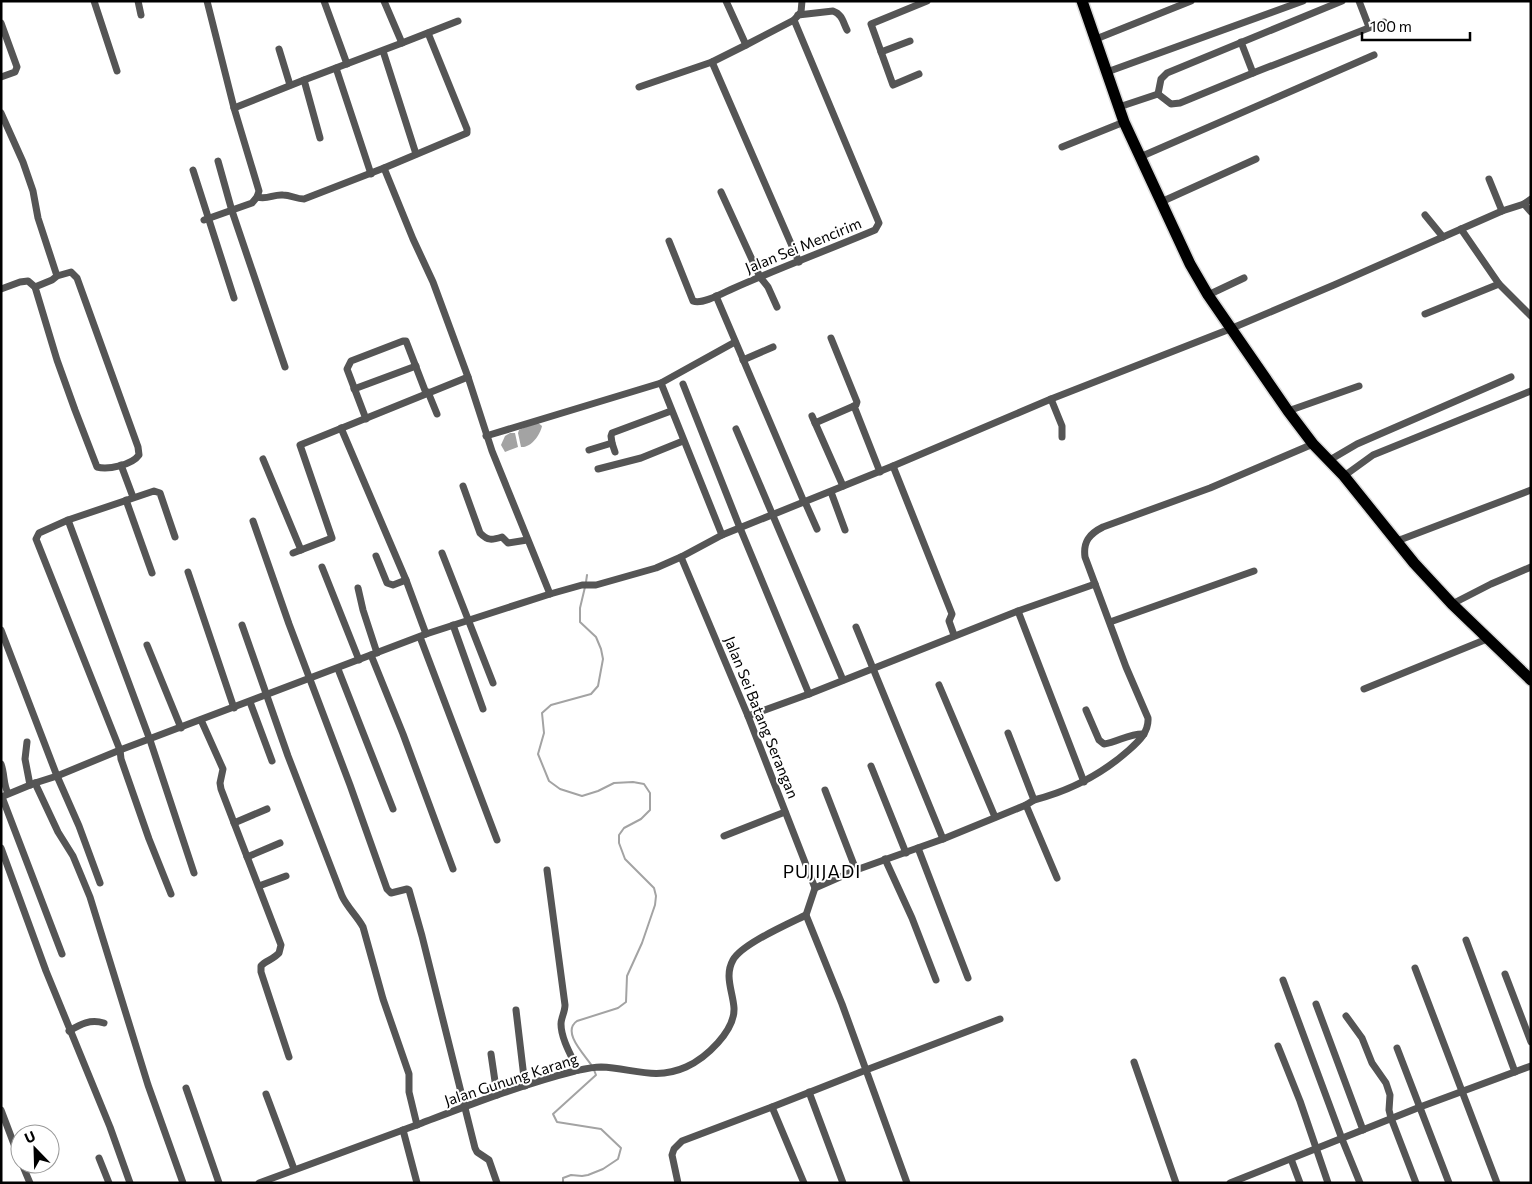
<svg xmlns="http://www.w3.org/2000/svg" width="1532" height="1184" viewBox="0 0 1532 1184" font-family="Commissioner,sans-serif">
  <style>
    .water { fill: #a3a3a3 }
    .lines { fill: none; stroke-linecap: round; stroke-linejoin: round }
    .stream { stroke: #a3a3a3; stroke-width: 2 }
    .primary-casing { stroke: #dbdbdb; stroke-width: 14 }
    .street { stroke: #555; stroke-width: 7 }
    .primary { stroke: #000; stroke-width: 11 }
    .labels { text-anchor: middle; dominant-baseline: central; stroke-width: 4; stroke-linejoin: round; paint-order: stroke }
    .street-label { font-size: 15px; fill: #000; stroke: #fff }
    .quarter-label { font-size: 18px; letter-spacing: 1px; fill: #000; stroke: #fff }
  </style>
  <rect width="100%" height="100%" fill="#fff"/>
  <g class="water">
    <path d="M537 422 542 426C540 435 531 448 521 447L518 433 519 430Z"/>
    <polygon points="510,433 515,433 518,447 505,452 501,445 505,436"/>
  </g>
  <g class="lines">
    <g class="stream">
      <polyline points="586,582 587,575"/>
      <path d="M585 587 580 608V622L596 637 601 649 603 659 598 686 591 694 551 705 542 713 544 733 538 754 549 781 560 789 582 796 598 791 614 783 633 782 644 784 650 793V810L641 819 624 828 619 835V843L625 859 654 888 656 896 655 905 642 943 627 976 626 1002 618 1008 577 1021C561 1032 585 1055 592 1066"/>
      <polyline points="563,1183 563,1178 571,1175 582,1176 588,1175 603,1169 618,1159 621,1148 601,1129 557,1122 553,1114 596,1075 594,1070"/>
    </g>
    <defs>
      <polyline id="primary" points="1082,1 1124,122 1190,264 1208,295 1288,411 1313,444 1344,476 1414,563 1452,604 1531,680"/>
    </defs>
    <use href="#primary" class="primary-casing"/>
    <g class="street">
      <polyline points="94,1 117,71"/>
      <polyline points="138,1 141,15"/>
      <polyline points="324,1 347,64"/>
      <polyline points="384,1 402,43 458,21"/>
      <polyline points="726,1 746,45"/>
      <polyline points="1359,1 1369,27"/>
      <path d="M798 15 833 11C842 14 843 22 847 30"/>
      <polyline points="1,23 17,67 15,72 1,77"/>
      <polyline points="428,33 467,129 467,133 384,168 413,239 433,282 468,377 492,451 550,594"/>
      <polyline points="1096,39 1191,1"/>
      <polyline points="1241,42 1253,73"/>
      <polyline points="279,49 290,85"/>
      <polyline points="383,51 416,154"/>
      <polyline points="881,52 910,41"/>
      <polyline points="712,62 799,262"/>
      <polyline points="336,68 371,174"/>
      <polyline points="1107,72 1303,1"/>
      <polyline points="919,74 893,85 871,24 927,1"/>
      <polyline points="304,80 320,138"/>
      <polyline points="639,87 712,62 746,45 794,20 801,12 802,1"/>
      <polyline points="1158,94 1161,79 1167,73 1342,1"/>
      <polyline points="1119,107 1158,94 1171,104 1180,103 1253,73 1384,22"/>
      <polyline points="234,108 304,80 402,43"/>
      <path d="M1 113 23 162 33 191 38 218 57 276 52 280 35 287 57 360 75 410 97 467C108 470 132 465 139 455L138 447 77 278 71 272 57 276"/>
      <polyline points="1062,147 1124,122"/>
      <polyline points="1140,157 1374,55"/>
      <polyline points="218,161 232,211 285,367"/>
      <polyline points="193,170 234,298"/>
      <polyline points="1489,179 1502,211"/>
      <polyline points="721,192 760,277 768,287 777,307"/>
      <path d="M257 197C268 200 273 194 283 195 291 195 296 199 304 199L384 168"/>
      <polyline points="1161,202 1256,159"/>
      <polyline points="1524,204 1531,212"/>
      <polyline points="1425,215 1443,237"/>
      <polyline points="204,220 252,203 257,197 259,191 234,108 207,1"/>
      <polyline points="1461,229 1499,284 1531,316"/>
      <path d="M669 241 693 301C702 305 723 293 732 289 779 268 828 250 875 230L879 223 794 20"/>
      <polyline points="1,289 20,282 28,281 35,287"/>
      <polyline points="1208,295 1244,278"/>
      <polyline points="716,296 804,502"/>
      <polyline points="1425,314 1499,284"/>
      <polyline points="831,338 857,402 856,405 854,406 880,472"/>
      <polyline points="743,360 773,347"/>
      <polyline points="661,383 722,535"/>
      <polyline points="683,384 740,528 809,694"/>
      <polyline points="354,389 416,366"/>
      <polyline points="428,392 437,414"/>
      <polyline points="1051,399 1062,426 1062,437"/>
      <polyline points="1288,411 1359,386"/>
      <polyline points="812,416 843,486"/>
      <polyline points="366,419 347,369 351,361 403,341 406,341 426,393"/>
      <polyline points="815,423 854,406"/>
      <polyline points="341,428 406,580 426,634"/>
      <polyline points="736,429 843,680"/>
      <polyline points="486,436 661,383 735,342"/>
      <polyline points="612,443 615,452"/>
      <polyline points="589,450 612,443 611,436 612,433 671,411"/>
      <polyline points="263,459 301,550"/>
      <polyline points="1328,461 1357,444 1511,377"/>
      <polyline points="121,465 133,497"/>
      <polyline points="893,466 952,614 949,621 954,635"/>
      <polyline points="598,469 641,458 683,441"/>
      <polyline points="1344,476 1373,455 1531,391"/>
      <path d="M463 486 480 533C488 541 492 540 502 537L508 543 527 540"/>
      <polyline points="831,492 845,530"/>
      <polyline points="126,500 152,573"/>
      <polyline points="805,502 817,529"/>
      <polyline points="68,520 150,740 194,873"/>
      <polyline points="253,521 289,624 350,785 387,889 391,893 407,889 409,890 422,936 475,1148 477,1152 489,1160 497,1183"/>
      <polyline points="1397,541 1531,490"/>
      <polyline points="293,553 332,538 300,445 468,377"/>
      <polyline points="442,553 493,683"/>
      <polyline points="376,556 387,583 393,585 406,580"/>
      <polyline points="681,557 748,716 815,888"/>
      <polyline points="322,567 359,660"/>
      <polyline points="188,572 234,708"/>
      <polyline points="358,588 363,610 377,653"/>
      <polyline points="1452,604 1491,584 1531,567"/>
      <polyline points="1018,611 1084,782"/>
      <polyline points="1110,622 1254,571"/>
      <path d="M242 625 288 756 342 896C347 907 357 916 363 927L383 999 409 1074V1092L417 1125"/>
      <polyline points="453,625 483,709"/>
      <polyline points="856,627 943,839"/>
      <polyline points="1,630 57,776 79,826 100,883"/>
      <polyline points="420,637 497,840"/>
      <polyline points="147,645 181,728"/>
      <polyline points="371,655 403,734 453,869"/>
      <polyline points="338,669 393,809"/>
      <polyline points="939,685 995,817"/>
      <polyline points="1364,689 1487,639"/>
      <polyline points="250,702 272,761"/>
      <path d="M1086 710 1099 740 1104 744C1118 742 1130 733 1144 734"/>
      <polyline points="748,716 809,694 1018,611 1095,584"/>
      <path d="M201 720 223 769 220 783 221 789 281 945 279 953C274 959 265 961 261 966V972L289 1057"/>
      <polyline points="1008,733 1034,800"/>
      <polyline points="27,742 25,759 30,785"/>
      <path d="M1 764C5 775 3 784 8 793"/>
      <polyline points="871,766 906,853"/>
      <polyline points="35,783 58,832 73,856 90,897 148,1085 183,1183"/>
      <polyline points="825,790 856,870"/>
      <polyline points="1,797 35,783 57,776 120,750 426,634 550,594 582,585 596,585 656,568 681,557 722,535 893,466 1051,399 1230,329 1334,285 1502,211 1524,204 1531,199"/>
      <polyline points="2,797 62,954"/>
      <polyline points="1026,805 1057,878"/>
      <polyline points="234,823 267,809"/>
      <polyline points="724,836 785,812"/>
      <polyline points="1,848 46,971 110,1127 130,1183"/>
      <polyline points="918,848 968,978"/>
      <polyline points="247,857 280,843"/>
      <polyline points="885,859 912,918 936,980"/>
      <path d="M547 870 565 1005C565 1012 561 1018 561 1024 561 1039 572 1057 578 1070"/>
      <polyline points="259,886 286,876"/>
      <polyline points="171,894 149,839 121,759 120,750 36,539 39,533 68,520 154,491 160,493 175,537"/>
      <polyline points="1466,940 1515,1072"/>
      <polyline points="1415,968 1497,1183"/>
      <polyline points="1505,974 1531,1042"/>
      <polyline points="1283,980 1342,1139 1360,1183"/>
      <polyline points="1316,1004 1363,1130"/>
      <polyline points="516,1010 525,1086"/>
      <polyline points="1346,1016 1362,1038 1372,1063 1386,1083 1390,1095 1389,1110 1391,1118 1416,1183"/>
      <path d="M69 1031C81 1024 90 1019 104 1023"/>
      <polyline points="1278,1046 1300,1101 1328,1183"/>
      <polyline points="1397,1048 1449,1183"/>
      <polyline points="491,1054 497,1095"/>
      <polyline points="1134,1062 1176,1183"/>
      <polyline points="186,1088 219,1183"/>
      <polyline points="809,1092 843,1183"/>
      <polyline points="266,1094 294,1169"/>
      <polyline points="1,1110 20,1160"/>
      <polyline points="403,1130 417,1183"/>
      <polyline points="99,1158 109,1183"/>
      <polyline points="1291,1159 1300,1183"/>
      <polyline points="22,1164 30,1183"/>
      <path d="M259 1183C313 1163 368 1143 422 1123 472 1104 523 1084 575 1071 584 1069 592 1067 601 1067 632 1068 655 1081 686 1067 706 1058 735 1031 734 1008 733 992 724 976 733 960 742 944 788 924 806 915"/>
      <polyline points="678,1183 672,1155 674,1149 682,1141 772,1107"/>
      <path d="M804 1183 772 1107 866 1070 842 1004 806 915 815 888 856 870 943 839 1026 805 1034 800C1069 791 1102 774 1129 750 1139 741 1149 732 1148 718L1126 667 1085 557C1083 542 1089 534 1103 527L1210 488 1313 444"/>
      <polyline points="907,1183 866,1070 1000,1019"/>
      <polyline points="1230,1183 1420,1107 1531,1066"/>
    </g>
    <use href="#primary" class="primary"/>
  </g>
  <g class="labels">
    <g class="street-label">
      <text transform="translate(803 245) rotate(-22)">Jalan Sei Mencirim</text>
      <text transform="translate(762 717) rotate(68)">Jalan Sei Batang Serangan</text>
      <text transform="translate(511 1079) rotate(-18)">Jalan Gunung Karang</text>
    </g>
    <g class="quarter-label">
      <text x="822" y="871">PUJIJADI</text>
    </g>
  </g>
  <rect width="1532" height="1184" fill="none" stroke="#000000" stroke-width="5"/>
  <g transform="translate(35 1149) rotate(337)"><circle r="24" fill="#ffffff" stroke="#999999"/>
  <path d="M0-4L9 19L0 12L-9 19Z" fill="#000000"/>
  <text y="-8" font-size="14" font-weight="bold" text-anchor="middle" fill="#000000">U</text>
  </g>
  <path d="M1362 32v8h108v-8" fill="none" stroke="#000000" stroke-width="2.5"/>
  <text x="1370" y="32" font-size="15" fill="#000000" stroke="#ffffff" stroke-width="4" paint-order="stroke">100 m</text>
</svg>
